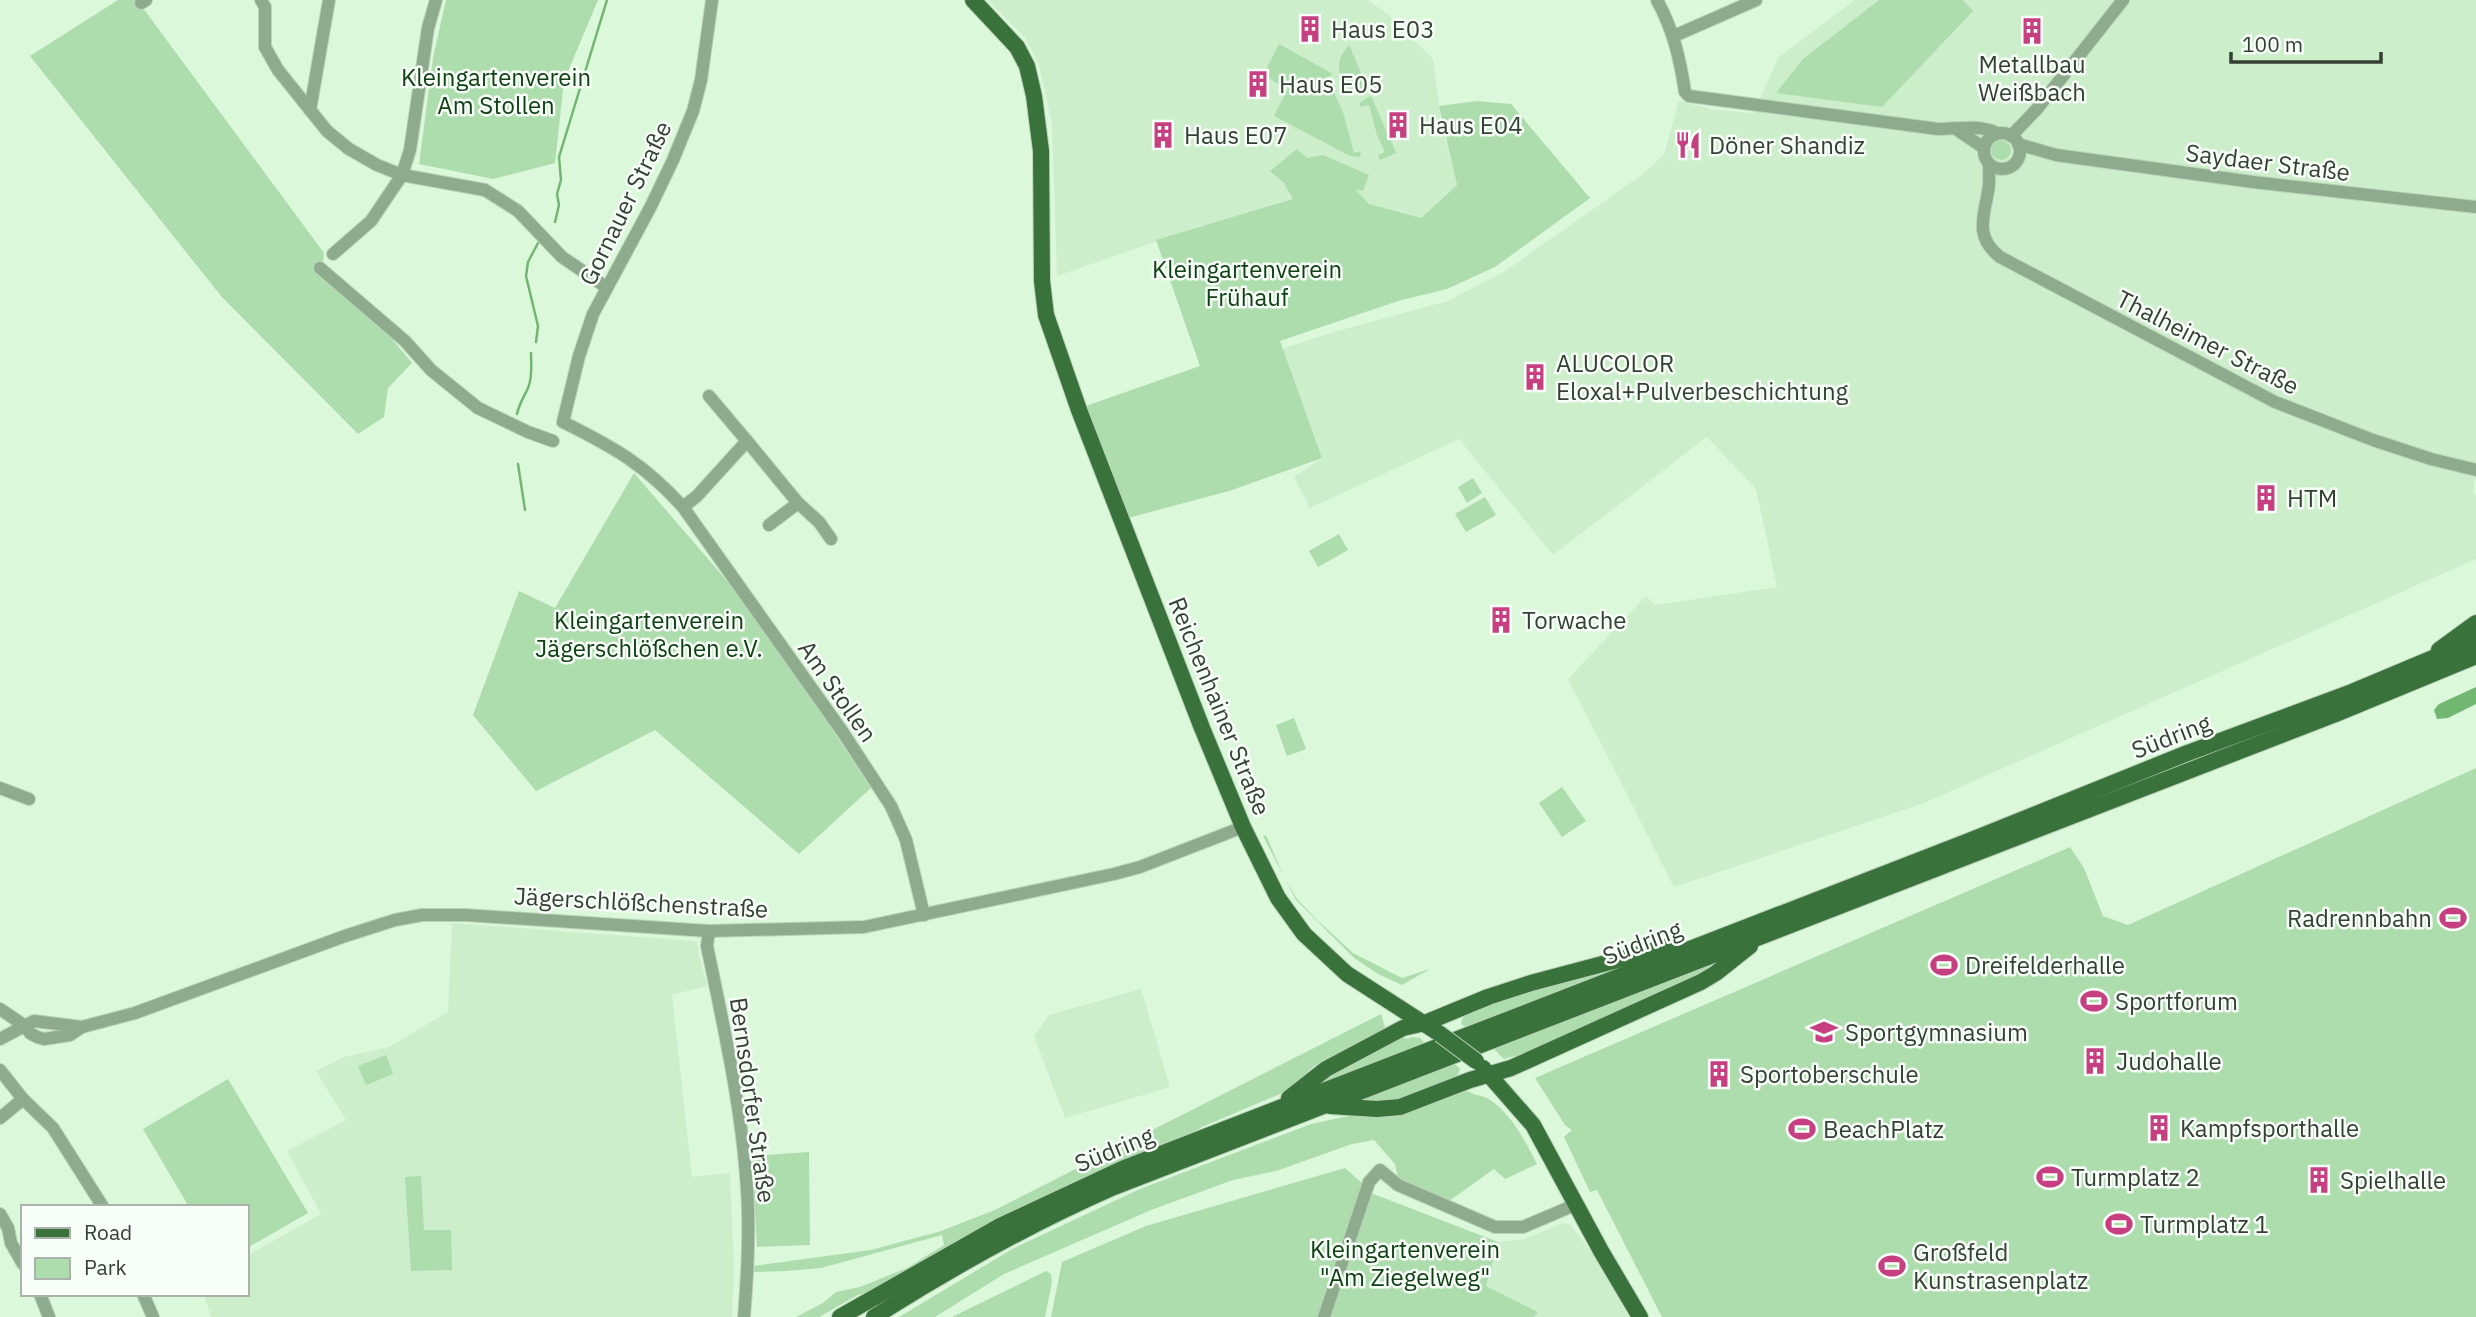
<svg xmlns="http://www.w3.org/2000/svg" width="2476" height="1317" viewBox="0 0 2476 1317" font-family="'IBM Plex Sans',sans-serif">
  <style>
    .built { fill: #cceecb }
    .green { fill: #addcad }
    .water { fill: #71b772 }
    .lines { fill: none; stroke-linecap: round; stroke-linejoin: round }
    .stream { stroke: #71b772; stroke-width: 2.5 }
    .minor-casing { stroke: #bbd3ba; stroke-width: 14 }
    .major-casing { stroke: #bbd3ba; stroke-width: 18 }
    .minor { stroke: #8eab8d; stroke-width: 12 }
    .major { stroke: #3a723b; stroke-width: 16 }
    .major-bridge-casing { stroke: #bbd3ba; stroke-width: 18; stroke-linecap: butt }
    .major-bridge { stroke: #3a723b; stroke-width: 16 }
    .labels { text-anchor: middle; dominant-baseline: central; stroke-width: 5; stroke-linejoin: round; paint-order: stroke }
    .poi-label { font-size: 24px; fill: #354034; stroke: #f8fef8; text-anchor: start }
    .park-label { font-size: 24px; fill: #0f4114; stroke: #f8fef8 }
    .street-label { font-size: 24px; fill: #354034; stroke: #f8fef8 }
  </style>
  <rect width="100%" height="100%" fill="#dcf8db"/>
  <g class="built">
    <polygon points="988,0 1368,0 1386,13 1433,59 1441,120 1457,185 1421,218 1369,204 1201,226 1057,276 1052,124 1039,65 1026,39"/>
    <polygon points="1855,0 2476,0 2476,473 2473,493 2476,495 2476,559 1924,803 1674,887 1568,679 1646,596 1656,605 1777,587 1756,489 1707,437 1553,555 1459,439 1310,508 1294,477 1322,458 1282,349 1334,332 1448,301 1505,271 1639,177 1664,155 1679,101 1716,110 1754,113 1778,58"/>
    <polygon points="452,923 696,941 707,986 672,995 692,1177 730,1173 734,1270 732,1317 211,1317 204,1294 247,1294 247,1256 321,1214 287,1151 346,1120 316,1071 344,1057 389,1047 448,1012"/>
    <polygon points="1141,989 1170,1087 1065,1118 1034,1036 1049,1015"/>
    <polygon points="1563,1223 1571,1225 1594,1256 1629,1317 1534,1317 1538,1312 1486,1286 1498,1242 1525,1239"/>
  </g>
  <g class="green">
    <polygon points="118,0 137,0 324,253 323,264 384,329 412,363 388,388 384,417 358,434 221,296 30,56"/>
    <polygon points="446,0 598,0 564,81 555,163 493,179 419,164 433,58"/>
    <polygon points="1879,0 1963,0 1973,11 1882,107 1776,93 1803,59"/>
    <polygon points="1279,44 1333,74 1327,78 1343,112 1354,153 1361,151 1360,157 1350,156 1274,116 1288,89 1263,75"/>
    <path d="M1349 45 1369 91C1348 99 1335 75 1340 60 1341 55 1346 49 1349 45Z"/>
    <polygon points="1371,96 1396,153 1380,160 1378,155 1385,152 1377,135 1369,105 1361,107 1360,104 1362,101"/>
    <polygon points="1477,101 1511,104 1590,198 1495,267 1447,289 1398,301 1280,341 1322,458 1229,491 1124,519 1080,408 1200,366 1156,240 1293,199 1284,183 1270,171 1297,149 1307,158 1323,155 1369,175 1363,191 1356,190 1369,204 1421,218 1457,185 1439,106"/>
    <circle cx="2001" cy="150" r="10"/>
    <polygon points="634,473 759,618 871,788 799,854 655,730 536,791 473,715 519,591 555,608"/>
    <polygon points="1473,478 1482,493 1467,503 1458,487"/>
    <polygon points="1485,497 1496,515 1466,532 1455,514"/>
    <polygon points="1339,534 1348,550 1318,567 1309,551"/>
    <polygon points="1294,718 1306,749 1287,756 1276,725"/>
    <polygon points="2476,768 2476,1317 1662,1317 1597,1190 1590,1192 1564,1137 1572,1130 1565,1125 1535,1078 2070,847 2084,868 2103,916 2128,925"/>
    <polygon points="1562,787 1586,821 1562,837 1539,803"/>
    <polygon points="1266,835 1284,877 1297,899 1318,921 1353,953 1402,978 1430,969 1402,985 1378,974 1354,958 1296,900 1263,836"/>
    <polygon points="1729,954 1717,968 1517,1059 1515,1056 1504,1059 1492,1047"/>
    <polygon points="1650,958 1468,1028 1461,1024 1464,1014 1514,992"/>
    <polygon points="1381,1014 1385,1027 1380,1033 1313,1067 1287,1091 1202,1127 1189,1135 879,1289 858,1295 819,1317 796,1317 823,1303 836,1292 860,1287 907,1268 944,1245 942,1235 821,1268 787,1271 752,1272 753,1266 871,1250 941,1231 995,1210"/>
    <polygon points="1404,1036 1406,1039 1412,1037 1420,1038 1427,1045 1311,1090 1323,1075"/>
    <polygon points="386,1055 393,1074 366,1085 358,1066"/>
    <polygon points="1452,1061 1460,1069 1457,1078 1396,1103 1347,1104"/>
    <polygon points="228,1079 308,1213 247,1248 247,1207 189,1207 143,1129"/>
    <path d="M1467 1091C1473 1095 1481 1095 1487 1098 1511 1112 1525 1141 1537 1164L1505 1179 1494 1169 1449 1201 1408 1185 1398 1178 1395 1164 1374 1140 1352 1144 1276 1171 1233 1180 1151 1210 1004 1274 935 1317H899L1014 1248 1140 1189 1311 1124 1353 1115H1398Z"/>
    <polygon points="809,1152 810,1245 757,1247 752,1156"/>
    <polygon points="1345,1168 1363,1184 1320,1317 1051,1317 1062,1262 1146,1226"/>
    <polygon points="421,1176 424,1230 451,1230 452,1270 411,1271 405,1177"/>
    <polygon points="1371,1193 1498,1242 1486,1286 1538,1312 1534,1317 1327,1317"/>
    <polygon points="1046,1271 1051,1274 1052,1282 1045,1317 952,1317"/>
  </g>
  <polygon class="water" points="2476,687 2476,704 2448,718 2437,719 2434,710 2439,704"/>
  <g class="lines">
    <g class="stream">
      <polyline points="555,222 559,205 557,194 561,180 559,157 607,0"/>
      <polyline points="536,342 538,326 526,276 528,262 538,243"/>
      <path d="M517 414C519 404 524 397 528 388 533 377 531 364 531 353"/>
      <polyline points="518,464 525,510"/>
    </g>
    <defs>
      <g id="minor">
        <polyline points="261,0 265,7 265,47 278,70 327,131 349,149 377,165 402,175 485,190 518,211 562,257 606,287"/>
        <path d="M712 0 701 80 693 111 673 160 651 206 593 314 579 356 563 422C615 448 644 464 683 507L842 731 891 806 906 840 924 915"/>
        <path d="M1657 0C1673 29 1680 59 1685 92L1689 96 1938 129C1959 129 1977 124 1997 133"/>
        <polyline points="141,3 146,0"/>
        <polyline points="1674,36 1756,0"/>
        <polyline points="310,110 329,0"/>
        <polyline points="1956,129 1984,148"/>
        <circle cx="2002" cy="151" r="18"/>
        <polyline points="2011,136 2037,109 2123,0"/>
        <polyline points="2018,144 2056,155 2253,182 2476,207"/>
        <path d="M1989 164C1989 173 1990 183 1988 192 1983 219 1975 237 2000 257L2275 402 2373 440 2431 459 2476 470"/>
        <polyline points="333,254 371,221 402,175 410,150 428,28 436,0"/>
        <polyline points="320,268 405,341 431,370 478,408 528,432 553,441"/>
        <polyline points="709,396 747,441"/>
        <polyline points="683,507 697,496 747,441 798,503 819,522 831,539"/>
        <polyline points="769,525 798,503"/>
        <polyline points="0,788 29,799"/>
        <path d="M709 931 707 946C725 1033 745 1121 748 1210 749 1246 747 1281 744 1317"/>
        <polyline points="0,1009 25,1026 30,1033 37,1037 44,1039 70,1035 82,1027 135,1013 345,936 395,920 422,915 465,915 709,931 864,927 1114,874 1140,867 1243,827"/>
        <polyline points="0,1039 34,1021 82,1027"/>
        <polyline points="0,1070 23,1099 53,1128 103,1207"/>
        <polyline points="0,1118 23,1099"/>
        <polyline points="0,1214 8,1228 11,1243 23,1264"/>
        <polyline points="40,1294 49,1317"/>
        <polyline points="143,1294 153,1317"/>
        <polyline points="1324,1317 1369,1182 1380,1170 1398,1185 1495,1227 1523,1227 1577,1204"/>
      </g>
      <g id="major">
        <polyline points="973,0 1017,47 1027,66 1034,96 1041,151 1042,281 1046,315 1079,410 1202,728 1243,827 1278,898 1304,934 1347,974 1440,1034"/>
        <polyline points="2439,650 2476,623"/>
        <polyline points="1483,1068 1533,1125 1601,1251 1640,1317"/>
        <polyline points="1289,1098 1326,1069 1403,1028 1425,1023 1488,997 1531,983 1674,945"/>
        <polyline points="1330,1106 1377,1109 1400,1107 1470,1080 1511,1068 1701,982 1716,973 1750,946"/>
        <polyline points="840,1317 1000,1226 1122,1169 1969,841 2185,754 2352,692 2476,640"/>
        <path d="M874 1317C951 1268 1030 1224 1114 1187L2338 713 2476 656"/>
      </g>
    </defs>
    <use href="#minor" class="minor-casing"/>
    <use href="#major" class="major-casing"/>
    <use href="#minor" class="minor"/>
    <use href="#major" class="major"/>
    <defs>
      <polyline id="major-bridge" points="1440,1034 1476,1061"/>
    </defs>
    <use href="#major-bridge" class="major-bridge-casing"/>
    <use href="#major-bridge" class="major-bridge"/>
  </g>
  <defs>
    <symbol id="building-bare" viewBox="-9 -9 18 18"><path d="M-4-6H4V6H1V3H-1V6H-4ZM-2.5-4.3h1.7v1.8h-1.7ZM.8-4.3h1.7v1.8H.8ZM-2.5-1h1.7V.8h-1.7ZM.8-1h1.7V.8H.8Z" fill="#c64081" stroke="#f8fef8" stroke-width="2.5" paint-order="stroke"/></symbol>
    <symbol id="restaurant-bare" viewBox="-9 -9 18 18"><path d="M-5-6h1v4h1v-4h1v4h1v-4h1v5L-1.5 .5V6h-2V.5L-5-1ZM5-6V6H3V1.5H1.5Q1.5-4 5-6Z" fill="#c64081" stroke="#f8fef8" stroke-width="2.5" paint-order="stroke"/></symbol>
    <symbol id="stadium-bare" viewBox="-9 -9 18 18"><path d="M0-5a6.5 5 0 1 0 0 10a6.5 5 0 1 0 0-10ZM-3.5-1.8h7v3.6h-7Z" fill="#c64081" stroke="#f8fef8" stroke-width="2.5" paint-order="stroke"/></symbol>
    <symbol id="school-bare" viewBox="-9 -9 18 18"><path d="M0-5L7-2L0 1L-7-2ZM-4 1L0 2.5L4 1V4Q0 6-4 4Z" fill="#c64081" stroke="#f8fef8" stroke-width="2.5" paint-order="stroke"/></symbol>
  </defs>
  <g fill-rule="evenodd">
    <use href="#building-bare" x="1291" y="10" width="38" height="38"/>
    <use href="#building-bare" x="2013" y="12" width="38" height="38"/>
    <use href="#building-bare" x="1239" y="65" width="38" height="38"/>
    <use href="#building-bare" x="1379" y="106" width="38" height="38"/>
    <use href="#building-bare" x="1144" y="116" width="38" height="38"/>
    <use href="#restaurant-bare" x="1669" y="126" width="38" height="38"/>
    <use href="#building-bare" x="1516" y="358" width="38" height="38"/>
    <use href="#building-bare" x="2247" y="479" width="38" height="38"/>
    <use href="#building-bare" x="1482" y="601" width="38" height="38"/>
    <use href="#stadium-bare" x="2434" y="899" width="38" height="38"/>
    <use href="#stadium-bare" x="1925" y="946" width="38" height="38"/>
    <use href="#stadium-bare" x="2075" y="982" width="38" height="38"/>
    <use href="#school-bare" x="1805" y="1013" width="38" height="38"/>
    <use href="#building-bare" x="2076" y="1042" width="38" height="38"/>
    <use href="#building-bare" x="1700" y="1055" width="38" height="38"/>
    <use href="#building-bare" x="2140" y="1109" width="38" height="38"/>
    <use href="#stadium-bare" x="1783" y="1110" width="38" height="38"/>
    <use href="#stadium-bare" x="2031" y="1158" width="38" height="38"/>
    <use href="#building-bare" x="2300" y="1161" width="38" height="38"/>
    <use href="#stadium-bare" x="2100" y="1205" width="38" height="38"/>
    <use href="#stadium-bare" x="1873" y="1247" width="38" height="38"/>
  </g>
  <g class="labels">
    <g class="poi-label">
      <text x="1331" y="29">Haus E03</text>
      <text x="2032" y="64" text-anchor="middle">Metallbau<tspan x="2032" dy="28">Weißbach</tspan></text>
      <text x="1279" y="84">Haus E05</text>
      <text x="1419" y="125">Haus E04</text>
      <text x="1184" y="135">Haus E07</text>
      <text x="1709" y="145">Döner Shandiz</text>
      <text x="1556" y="363">ALUCOLOR<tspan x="1556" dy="28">Eloxal+Pulverbeschichtung</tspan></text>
      <text x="2287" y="498">HTM</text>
      <text x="1522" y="620">Torwache</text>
      <text x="2432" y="918" text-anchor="end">Radrennbahn</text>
      <text x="1965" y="965">Dreifelderhalle</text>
      <text x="2115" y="1001">Sportforum</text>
      <text x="1845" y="1032">Sportgymnasium</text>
      <text x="2116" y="1061">Judohalle</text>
      <text x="1740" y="1074">Sportoberschule</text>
      <text x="2180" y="1128">Kampfsporthalle</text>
      <text x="1823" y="1129">BeachPlatz</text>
      <text x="2071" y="1177">Turmplatz 2</text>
      <text x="2340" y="1180">Spielhalle</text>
      <text x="2140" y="1224">Turmplatz 1</text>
      <text x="1913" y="1252">Großfeld<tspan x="1913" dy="28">Kunstrasenplatz</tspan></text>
    </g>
    <g class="park-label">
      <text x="496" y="77">Kleingartenverein<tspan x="496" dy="28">Am Stollen</tspan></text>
      <text x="1247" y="269">Kleingartenverein<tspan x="1247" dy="28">Frühauf</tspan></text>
      <text x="649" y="620">Kleingartenverein<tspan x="649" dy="28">Jägerschlößchen e.V.</tspan></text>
      <text x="1405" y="1249">Kleingartenverein<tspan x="1405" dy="28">"Am Ziegelweg"</tspan></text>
    </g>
    <g class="street-label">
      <text transform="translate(2268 162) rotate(7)">Saydaer Straße</text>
      <text transform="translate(625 203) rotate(-64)">Gornauer Straße</text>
      <text transform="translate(2208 342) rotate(27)">Thalheimer Straße</text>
      <text transform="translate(838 691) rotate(55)">Am Stollen</text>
      <text transform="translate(1220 706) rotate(68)">Reichenhainer Straße</text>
      <text transform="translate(2171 736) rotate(-21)">Südring</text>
      <text transform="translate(641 902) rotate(3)">Jägerschlößchenstraße</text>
      <text transform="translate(1642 942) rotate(-21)">Südring</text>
      <text transform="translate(753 1100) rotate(82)">Bernsdorfer Straße</text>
      <text transform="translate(1114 1149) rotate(-22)">Südring</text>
    </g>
  </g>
  <rect x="21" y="1205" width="228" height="91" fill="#f8fef8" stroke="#aab2aa" stroke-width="2"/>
  <rect x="35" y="1228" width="35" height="10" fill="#3a723b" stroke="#aab2aa" stroke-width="2"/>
  <text x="84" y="1240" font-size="21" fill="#354034">Road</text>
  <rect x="35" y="1258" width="35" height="21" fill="#addcad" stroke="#aab2aa" stroke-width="2"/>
  <text x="84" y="1275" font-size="21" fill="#354034">Park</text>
  <path d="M2231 52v10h150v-10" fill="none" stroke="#354034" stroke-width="3.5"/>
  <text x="2242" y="52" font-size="21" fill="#354034" stroke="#f8fef8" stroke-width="5" paint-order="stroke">100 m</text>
</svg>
